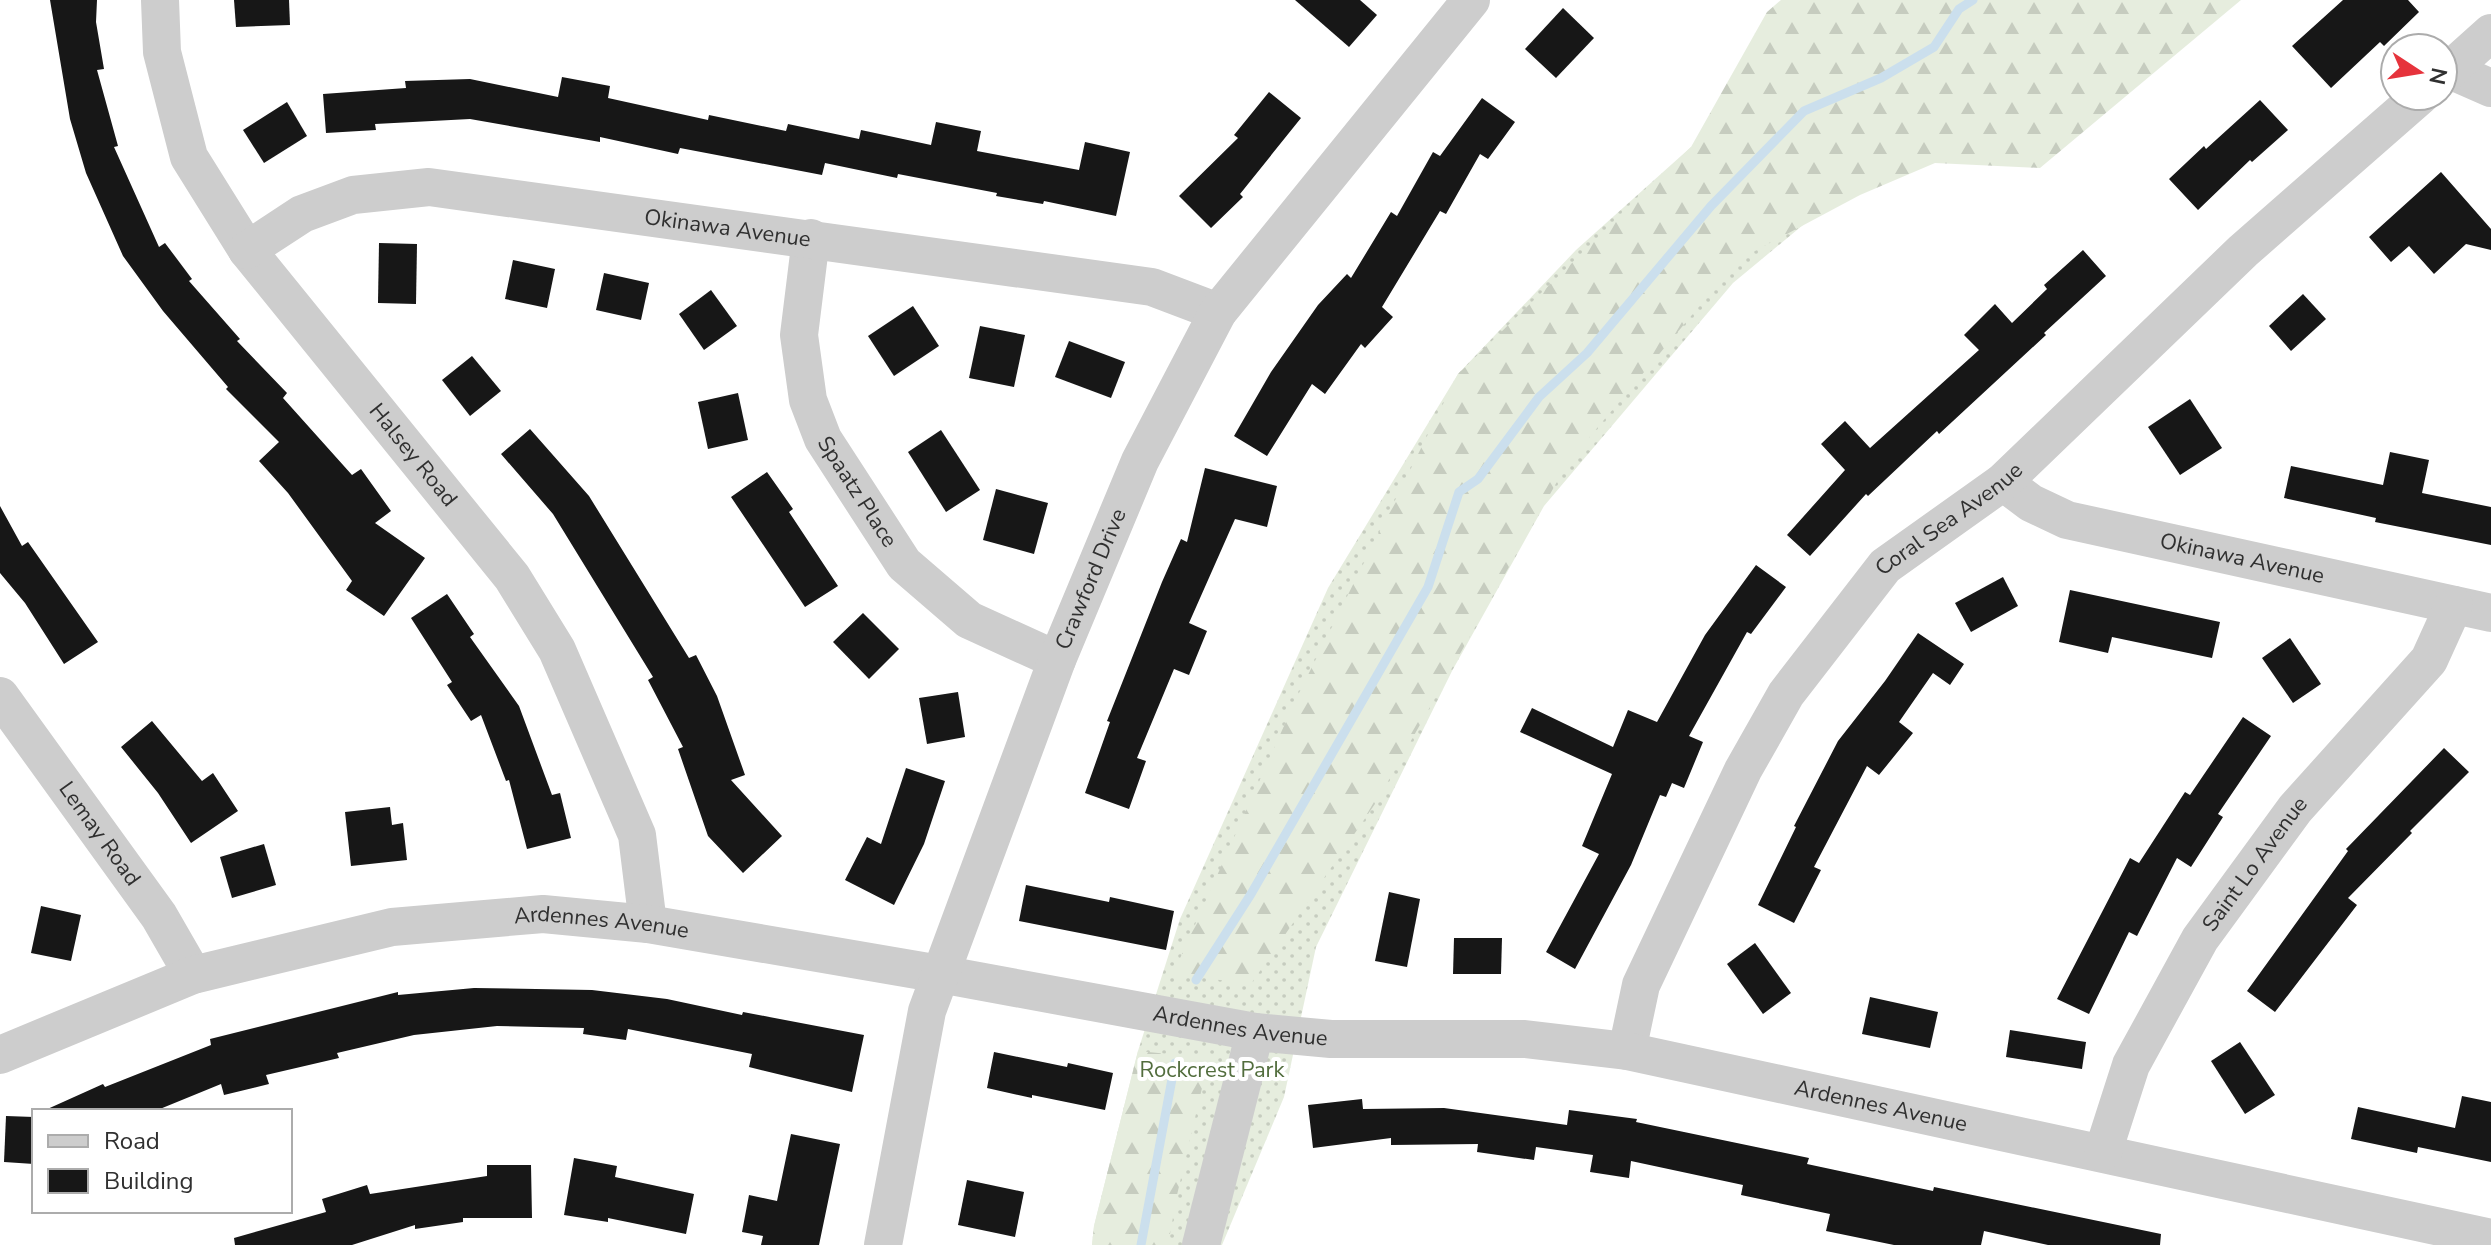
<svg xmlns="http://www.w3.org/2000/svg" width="2491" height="1245" viewBox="0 0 2491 1245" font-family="'Nunito Sans',sans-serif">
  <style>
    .grass { fill: url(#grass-dots) }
    .forest { fill: url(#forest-firs) }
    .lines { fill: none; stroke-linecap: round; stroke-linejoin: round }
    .stream { stroke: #cbdfed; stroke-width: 9 }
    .building { fill: #171717 }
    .minor { stroke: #cdcdcd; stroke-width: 38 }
    .labels { text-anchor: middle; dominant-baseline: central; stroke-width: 8; stroke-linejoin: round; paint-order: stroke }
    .street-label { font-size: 22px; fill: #303030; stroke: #fff }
    .park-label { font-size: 22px; fill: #526d3d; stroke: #fff }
  </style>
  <defs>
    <pattern id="grass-dots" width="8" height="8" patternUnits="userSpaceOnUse" patternTransform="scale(2)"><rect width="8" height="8" fill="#e6edde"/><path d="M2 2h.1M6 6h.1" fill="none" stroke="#c6ccbf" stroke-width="1.8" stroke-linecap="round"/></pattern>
    <pattern id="forest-firs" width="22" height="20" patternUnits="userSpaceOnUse" patternTransform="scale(2)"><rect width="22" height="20" fill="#e6edde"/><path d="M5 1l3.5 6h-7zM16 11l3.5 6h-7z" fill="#c6ccbf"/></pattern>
  </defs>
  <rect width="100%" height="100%" fill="#fff"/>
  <polygon class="grass" points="1691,147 1862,176 1733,283 1544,506 1452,671 1316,947 1284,1097 1222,1245 1092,1245 1094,1226 1138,1051 1180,919 1328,588 1458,374 1576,250"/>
  <g class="forest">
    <polygon points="1781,0 2241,0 2040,168 1935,163 1860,195 1738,260 1567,464 1377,801 1251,984 1173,974 1296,699 1458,374 1691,147 1767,12"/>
    <polygon points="1138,1051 1209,1058 1177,1195 1168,1245 1092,1245 1094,1226"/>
  </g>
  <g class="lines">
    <g class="stream">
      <polyline points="1196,980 1251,894 1428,587 1459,492 1478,479 1539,397 1587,353 1711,206 1804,111 1881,78 1934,47 1959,9 1973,0"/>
      <polyline points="1141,1245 1175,1063"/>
    </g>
  </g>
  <g class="building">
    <polygon points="50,0 97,0 96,22 104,69 97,70 118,146 114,147 159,247 165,243 192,279 189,281 240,339 237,341 287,393 283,398 352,475 361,469 391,511 375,523 425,558 384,616 346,590 352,581 288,493 259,461 279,442 226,389 228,387 163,311 123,256 86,173 70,119"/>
    <polygon points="234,0 289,0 290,25 236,27"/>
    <polygon points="1295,0 1360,0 1377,15 1349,47"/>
    <polygon points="2343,0 2408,0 2419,12 2384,46 2380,42 2331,88 2292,46"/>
    <polygon points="1563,8 1594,38 1556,78 1525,49"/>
    <polygon points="562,77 610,86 608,98 708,120 709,115 786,131 788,124 859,139 861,130 931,145 936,122 981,131 977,151 1079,170 1085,142 1130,152 1116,216 1044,201 1043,204 996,196 997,193 898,174 897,178 825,163 822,175 680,148 678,154 600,137 600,142 470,119 375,124 376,130 326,133 323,94 406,88 405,81 470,79 558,97"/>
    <polygon points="1269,92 1301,118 1240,194 1243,197 1211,228 1179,196 1238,138 1234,135"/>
    <polygon points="1482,98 1515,122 1488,159 1480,154 1446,214 1440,211 1382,307 1393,317 1365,348 1361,344 1325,394 1312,384 1267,456 1234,436 1271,372 1318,305 1347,274 1351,278 1391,212 1397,216 1433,152 1440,156"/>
    <polygon points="2260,100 2288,130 2252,162 2250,160 2198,210 2169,179 2204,146 2206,149"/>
    <polygon points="287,102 307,136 264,163 243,130"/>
    <polygon points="2441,172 2491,229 2491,250 2466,244 2434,274 2409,246 2391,262 2369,237"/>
    <polygon points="379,243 417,244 416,304 378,303"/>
    <polygon points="2083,250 2106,276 2044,333 2046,335 1939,434 1937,431 1868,496 1866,494 1810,556 1787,535 1845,470 1821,444 1845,421 1870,448 1979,350 1964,335 1995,304 2012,323 2047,289 2044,285"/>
    <polygon points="513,260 555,269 547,308 505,299"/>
    <polygon points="604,273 649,283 641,320 596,310"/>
    <polygon points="711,290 737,326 704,350 679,314"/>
    <polygon points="2303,294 2326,319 2291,351 2269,326"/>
    <polygon points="913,306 939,346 894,376 868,336"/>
    <polygon points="980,326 1025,335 1014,387 969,378"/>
    <polygon points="1069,341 1125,362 1111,398 1055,377"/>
    <polygon points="472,356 501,391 470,416 442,380"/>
    <polygon points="738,393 748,440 708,449 698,402"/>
    <polygon points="2190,399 2222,448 2180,475 2148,427"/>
    <polygon points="530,429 589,496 689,658 696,655 717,696 745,775 731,780 782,836 743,873 708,836 678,749 683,747 648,680 653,677 553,514 501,454"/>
    <polygon points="941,430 980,490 946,512 908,452"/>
    <polygon points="2390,452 2429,460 2422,493 2491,507 2491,545 2375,522 2376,518 2284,498 2291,466 2383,485"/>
    <polygon points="1205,468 1277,486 1267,527 1235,519 1189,623 1207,631 1189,675 1174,669 1137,758 1146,761 1129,809 1085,793 1110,722 1107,721 1162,582 1181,539 1187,542"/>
    <polygon points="767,472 793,509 789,512 838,586 805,607 731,497"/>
    <polygon points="996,489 1048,503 1034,554 983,540"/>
    <polygon points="0,506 22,546 28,542 98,642 64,664 25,603 0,573"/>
    <polygon points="1756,565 1786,587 1751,634 1747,632 1689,736 1703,742 1684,788 1672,783 1666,797 1660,795 1631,865 1575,969 1546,952 1599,854 1582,846 1612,774 1520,732 1532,708 1613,747 1628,710 1657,722 1705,635"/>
    <polygon points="2003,577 2018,606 1971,632 1955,603"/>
    <polygon points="2070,590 2220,622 2212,658 2112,637 2108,653 2059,642"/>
    <polygon points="447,594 474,634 470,637 519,706 552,795 560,793 571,838 527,849 509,780 506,781 481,715 471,721 447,685 452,682 411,618"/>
    <polygon points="863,613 899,649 869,679 833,642"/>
    <polygon points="1918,633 1964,664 1950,685 1933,673 1899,722 1913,733 1879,775 1867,766 1814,867 1821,870 1794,923 1758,905 1796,827 1794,826 1838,741 1885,681"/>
    <polygon points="2290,638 2321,684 2293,703 2262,658"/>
    <polygon points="958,692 965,737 927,744 919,698"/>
    <polygon points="2243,717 2271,736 2218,814 2223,817 2191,867 2177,858 2137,936 2129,932 2089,1014 2057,999 2130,858 2139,863 2185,792 2190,795"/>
    <polygon points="152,721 202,781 213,773 238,811 191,843 158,793 121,747"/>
    <polygon points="2444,748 2469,772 2410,831 2412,833 2348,898 2357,905 2275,1012 2247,991 2348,851 2346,849"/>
    <polygon points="906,768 945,781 924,844 894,905 845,880 867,837 881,844"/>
    <polygon points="390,807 392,825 403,823 407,860 351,866 345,812"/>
    <polygon points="264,844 276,885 232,898 220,857"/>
    <polygon points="1026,885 1109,902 1110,897 1174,911 1166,950 1019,921"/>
    <polygon points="1389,892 1420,899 1407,967 1375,961"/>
    <polygon points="41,906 81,915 71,961 31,953"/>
    <polygon points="1454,938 1502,938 1501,974 1453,974"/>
    <polygon points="1755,943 1791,993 1763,1014 1727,964"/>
    <polygon points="474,988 592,990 667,999 742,1015 743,1012 864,1035 852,1092 749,1067 752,1054 628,1029 626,1040 583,1034 584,1028 497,1026 414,1035 337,1053 339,1058 266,1075 269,1084 224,1095 221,1084 155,1111 43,1111 103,1084 105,1087 211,1045 210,1039 398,992 398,995"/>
    <polygon points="1870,997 1938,1012 1930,1048 1862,1034"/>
    <polygon points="2010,1030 2086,1042 2082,1069 2006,1057"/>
    <polygon points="2240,1042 2275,1095 2245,1114 2211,1061"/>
    <polygon points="994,1052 1067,1067 1068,1063 1113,1073 1105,1110 1032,1095 1032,1098 987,1088"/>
    <polygon points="2462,1096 2491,1102 2491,1162 2418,1147 2417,1153 2351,1139 2358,1107 2455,1128"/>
    <polygon points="1362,1099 1363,1109 1444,1108 1567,1125 1569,1110 1637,1119 1636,1122 1809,1158 1807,1164 1933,1191 1934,1187 2161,1234 2160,1245 2048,1245 1984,1231 1981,1245 1894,1245 1826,1231 1830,1214 1741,1195 1743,1185 1631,1161 1629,1178 1590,1172 1593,1155 1536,1147 1534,1160 1477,1152 1478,1144 1391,1145 1391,1138 1313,1148 1308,1105"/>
    <polygon points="6,1116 34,1117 34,1164 4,1162"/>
    <polygon points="791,1134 840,1144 819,1245 761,1245 763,1236 742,1232 749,1195 777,1201"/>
    <polygon points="574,1158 617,1166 615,1177 694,1194 686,1234 608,1218 608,1222 564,1215"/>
    <polygon points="487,1165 531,1165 532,1218 463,1218 463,1222 415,1229 415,1225 352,1245 235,1245 234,1238 326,1212 322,1199 367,1185 370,1194 487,1176"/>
    <polygon points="967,1180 1024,1192 1015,1237 958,1225"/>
  </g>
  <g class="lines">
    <g class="minor">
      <path id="s1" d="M160 0 162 52 189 157 247 250 512 577 557 650 637 835 648 924"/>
      <polyline points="2450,70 2491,88"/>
      <polyline points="2443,76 2491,33"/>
      <path id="s2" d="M811 238 799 335 808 400 823 439 904 564 969 620 1057 660"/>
      <path id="s3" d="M247 250 302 214 353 195 429 187 1152 287 1218 312"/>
      <path id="s4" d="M2003 482 2031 503 2067 520 2491 613"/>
      <path id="s5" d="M0 696 159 916 193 975"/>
      <path id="s6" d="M1627 1051 1641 985 1743 770 1786 694 1885 566 2003 482 2243 251 2420 96"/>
      <path id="s7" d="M0 1055 193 975 392 927 543 914 648 924 940 974 1255 1032 1331 1039H1525L1627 1051 2491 1238"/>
      <path id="s8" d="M2103 1152 2131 1065 2200 939 2295 809 2429 660 2454 605"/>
      <path id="s9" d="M883 1245 927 1011 1057 660 1140 461 1218 312 1471 0"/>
      <polyline points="1201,1245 1255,1032"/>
    </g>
  </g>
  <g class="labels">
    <g class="street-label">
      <text stroke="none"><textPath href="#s3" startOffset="498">Okinawa Avenue</textPath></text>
      <text stroke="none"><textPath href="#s1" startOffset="534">Halsey Road</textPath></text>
      <text stroke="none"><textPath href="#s2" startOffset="268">Spaatz Place</textPath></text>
      <text stroke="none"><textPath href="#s6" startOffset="634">Coral Sea Avenue</textPath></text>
      <text stroke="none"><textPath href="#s4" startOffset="254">Okinawa Avenue</textPath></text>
      <text stroke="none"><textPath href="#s9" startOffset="700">Crawford Drive</textPath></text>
      <text stroke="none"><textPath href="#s5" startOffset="170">Lemay Road</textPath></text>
      <text stroke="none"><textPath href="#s8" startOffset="328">Saint Lo Avenue</textPath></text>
      <text stroke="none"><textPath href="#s7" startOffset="624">Ardennes Avenue</textPath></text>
      <text stroke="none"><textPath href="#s7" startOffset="1272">Ardennes Avenue</textPath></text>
      <text stroke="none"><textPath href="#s7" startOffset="1920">Ardennes Avenue</textPath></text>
    </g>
    <g class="park-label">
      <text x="1212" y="1070">Rockcrest Park</text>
    </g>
  </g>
  <rect x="32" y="1109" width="260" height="104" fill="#ffffff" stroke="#acacac" stroke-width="2"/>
  <rect x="48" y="1135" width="40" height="12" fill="#cdcdcd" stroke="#acacac" stroke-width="2"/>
  <text x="104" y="1149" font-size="24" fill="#303030">Road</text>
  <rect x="48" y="1169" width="40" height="24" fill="#171717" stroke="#acacac" stroke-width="2"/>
  <text x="104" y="1189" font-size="24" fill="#303030">Building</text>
  <g transform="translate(2419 72) rotate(102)"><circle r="38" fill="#ffffff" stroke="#acacac" stroke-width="2"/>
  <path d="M0-6L14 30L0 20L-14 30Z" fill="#e6333c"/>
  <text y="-12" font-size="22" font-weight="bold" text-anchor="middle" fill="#303030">N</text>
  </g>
</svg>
